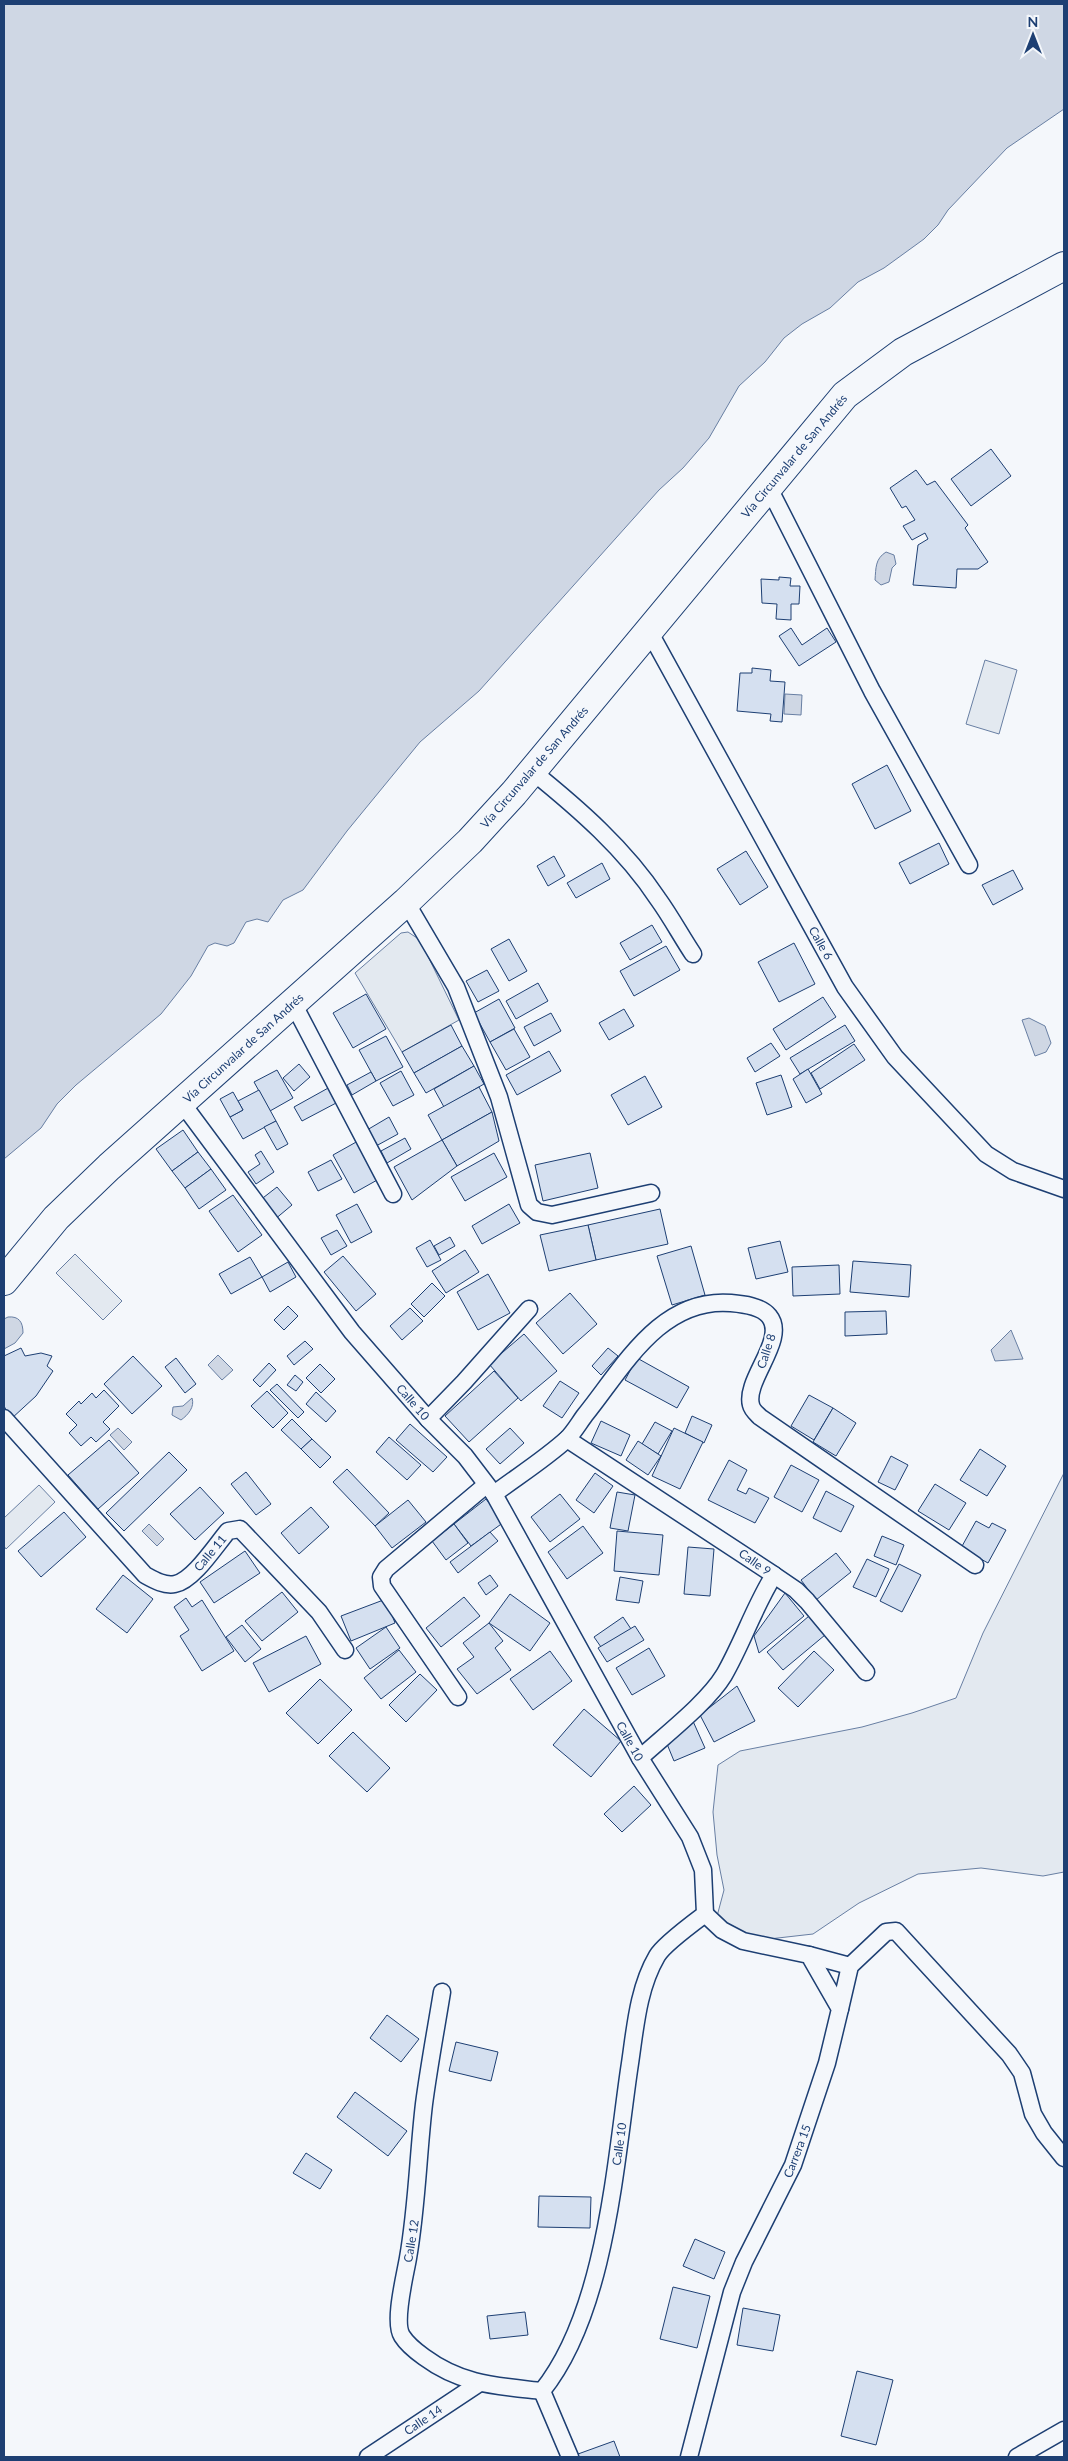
<svg xmlns="http://www.w3.org/2000/svg" width="1068" height="2461" viewBox="0 0 1068 2461" font-family="Lato,sans-serif">
  <style>
    .green { fill: #e3e9f0; stroke: #687fa3 }
    .water { fill: #cfd7e4; stroke: #687fa3 }
    .building { fill: #d5e0f0; stroke: #1d3f73 }
    .lines { fill: none; stroke-linecap: round; stroke-linejoin: round }
    .street-casing { stroke: #1d3f73; stroke-width: 19 }
    .highway-casing { stroke: #1d3f73; stroke-width: 30 }
    .street { stroke: #f4f7fb; stroke-width: 16 }
    .highway { stroke: #f4f7fb; stroke-width: 28 }
    .labels { text-anchor: middle; dominant-baseline: central; stroke-width: 4; stroke-linejoin: round; paint-order: stroke }
    .street-label { font-size: 12px; fill: #1d3f73; stroke: #f4f7fb }
  </style>
  <rect width="100%" height="100%" fill="#f4f7fb"/>
  <g class="green">
    <polygon points="985,660 1017,670 999,734 966,724"/>
    <polygon points="408,932 420,940 459,1020 402,1052 355,973 401,933"/>
    <polygon points="75,1254 122,1301 103,1320 56,1273"/>
    <polygon points="1064,1473 1064,1872 1043,1876 981,1868 918,1874 859,1903 813,1934 769,1939 739,1934 716,1920 724,1890 717,1855 713,1812 718,1765 740,1751 862,1727 912,1713 956,1698 983,1633"/>
    <polygon points="39,1485 55,1502 6,1549 4,1546 4,1518"/>
  </g>
  <g class="water">
    <polygon points="4,4 1064,4 1064,109 1007,148 948,210 938,225 924,239 884,268 858,282 830,308 802,324 784,338 765,362 739,386 709,438 683,468 659,490 479,691 420,742 347,831 303,890 283,900 268,922 257,919 246,922 234,943 227,946 215,943 208,946 191,976 161,1014 76,1085 57,1104 41,1128 4,1159"/>
    <path d="M886 552 894 555 896 564 892 568 889 582 881 585 875 580C876 568 875 559 886 552Z"/>
    <polygon points="785,694 802,695 801,715 784,714"/>
    <polygon points="1029,1018 1045,1026 1051,1043 1046,1052 1035,1056 1022,1020"/>
    <path d="M8 1317C19 1316 23 1322 23 1333L15 1343 4 1349V1319Z"/>
    <polygon points="1011,1330 1023,1359 995,1361 991,1350"/>
    <polygon points="218,1355 233,1370 222,1380 208,1365"/>
    <path d="M192 1398C195 1407 188 1415 181 1420L172 1415 173 1407 183 1406Z"/>
    <polygon points="118,1428 132,1442 124,1450 110,1435"/>
    <polygon points="149,1524 164,1539 157,1546 142,1531"/>
  </g>
  <g class="building">
    <polygon points="991,449 1011,476 971,506 951,479"/>
    <polygon points="916,470 927,485 935,481 968,525 965,528 988,562 978,569 957,569 956,588 913,585 918,545 928,539 925,533 912,540 903,526 915,520 906,506 902,508 890,488"/>
    <polygon points="779,577 791,578 790,586 800,586 799,604 791,604 791,620 776,619 777,604 762,603 761,579 779,580"/>
    <polygon points="791,628 802,645 827,628 836,642 799,666 779,636"/>
    <polygon points="752,668 771,670 770,681 785,682 782,722 770,721 771,714 737,711 740,673 752,673"/>
    <polygon points="887,765 911,811 875,829 852,784"/>
    <polygon points="939,843 949,864 910,884 899,863"/>
    <polygon points="746,851 768,887 740,905 717,869"/>
    <polygon points="554,856 565,876 548,886 537,866"/>
    <polygon points="602,863 610,879 576,898 567,883"/>
    <polygon points="1013,870 1023,889 993,905 982,885"/>
    <polygon points="652,925 662,942 630,960 620,943"/>
    <polygon points="509,939 527,971 509,981 491,949"/>
    <polygon points="794,943 815,984 779,1002 758,962"/>
    <polygon points="666,946 680,970 634,996 620,971"/>
    <polygon points="487,970 499,991 478,1002 466,981"/>
    <polygon points="538,983 548,1001 516,1019 506,1001"/>
    <polygon points="366,994 386,1029 353,1048 333,1013"/>
    <polygon points="823,997 836,1017 786,1050 773,1029"/>
    <polygon points="499,999 515,1028 490,1042 474,1013"/>
    <polygon points="624,1009 634,1026 609,1040 599,1023"/>
    <polygon points="551,1013 561,1031 534,1046 524,1027"/>
    <polygon points="451,1025 462,1046 414,1073 402,1052"/>
    <polygon points="845,1025 855,1041 800,1074 790,1058"/>
    <polygon points="514,1029 530,1057 506,1070 490,1042"/>
    <polygon points="386,1036 403,1067 376,1081 359,1050"/>
    <polygon points="771,1043 780,1056 755,1072 747,1058"/>
    <polygon points="854,1044 865,1060 820,1089 811,1073"/>
    <polygon points="462,1046 474,1066 426,1093 414,1073"/>
    <polygon points="549,1051 561,1071 517,1095 506,1075"/>
    <polygon points="299,1064 310,1077 294,1091 283,1078"/>
    <polygon points="474,1066 484,1084 444,1107 434,1089"/>
    <polygon points="808,1069 822,1094 806,1103 793,1079"/>
    <polygon points="277,1070 293,1098 270,1111 254,1082"/>
    <polygon points="401,1071 414,1095 393,1106 380,1083"/>
    <polygon points="371,1072 376,1081 352,1095 347,1085"/>
    <polygon points="781,1075 792,1107 767,1115 756,1083"/>
    <polygon points="645,1076 662,1107 628,1125 611,1095"/>
    <polygon points="330,1087 338,1102 302,1121 294,1107"/>
    <polygon points="479,1087 492,1112 442,1140 428,1115"/>
    <polygon points="259,1090 276,1121 243,1139 230,1117 243,1110 238,1101"/>
    <polygon points="233,1092 243,1110 230,1117 220,1099"/>
    <polygon points="492,1112 499,1141 457,1166 442,1140"/>
    <polygon points="389,1117 398,1134 376,1146 367,1130"/>
    <polygon points="276,1121 288,1144 277,1150 264,1127"/>
    <polygon points="183,1130 198,1152 172,1171 156,1149"/>
    <polygon points="405,1138 411,1149 387,1163 381,1151"/>
    <polygon points="442,1140 457,1166 412,1200 394,1167"/>
    <polygon points="358,1141 379,1179 354,1193 333,1155"/>
    <polygon points="261,1151 274,1172 256,1184 248,1172 260,1164 255,1155"/>
    <polygon points="198,1152 211,1169 185,1188 172,1171"/>
    <polygon points="494,1153 507,1177 465,1201 451,1177"/>
    <polygon points="590,1153 598,1188 543,1201 535,1165"/>
    <polygon points="331,1160 342,1179 318,1191 308,1172"/>
    <polygon points="211,1169 226,1190 199,1209 185,1188"/>
    <polygon points="277,1187 292,1205 274,1220 259,1201"/>
    <polygon points="233,1195 262,1235 238,1252 209,1211"/>
    <polygon points="357,1204 372,1232 351,1243 336,1215"/>
    <polygon points="509,1204 520,1223 482,1244 472,1226"/>
    <polygon points="660,1209 668,1244 596,1260 588,1225"/>
    <polygon points="588,1225 596,1260 549,1271 540,1235"/>
    <polygon points="337,1230 347,1246 331,1255 321,1238"/>
    <polygon points="450,1237 455,1246 439,1255 434,1246"/>
    <polygon points="430,1240 441,1260 427,1267 416,1248"/>
    <polygon points="780,1241 788,1272 756,1279 748,1248"/>
    <polygon points="691,1246 705,1295 672,1305 657,1256"/>
    <polygon points="465,1250 479,1272 446,1293 432,1271"/>
    <polygon points="343,1256 376,1294 356,1311 324,1272"/>
    <polygon points="250,1257 262,1277 231,1294 219,1274"/>
    <polygon points="853,1261 911,1265 909,1297 850,1292"/>
    <polygon points="288,1262 296,1277 270,1292 262,1277"/>
    <polygon points="839,1265 840,1294 793,1296 792,1267"/>
    <polygon points="488,1274 510,1313 478,1330 457,1292"/>
    <polygon points="432,1283 445,1296 424,1317 411,1304"/>
    <polygon points="570,1293 597,1324 563,1354 536,1323"/>
    <polygon points="288,1306 298,1316 284,1330 274,1320"/>
    <polygon points="410,1308 423,1321 402,1340 390,1326"/>
    <polygon points="886,1311 887,1334 845,1336 845,1312"/>
    <polygon points="524,1334 557,1371 521,1401 489,1364"/>
    <polygon points="305,1341 313,1349 294,1365 287,1356"/>
    <polygon points="21,1348 25,1356 41,1353 52,1356 47,1366 53,1371 36,1396 11,1419 4,1406 4,1356"/>
    <polygon points="608,1348 618,1356 601,1375 592,1366"/>
    <polygon points="133,1356 162,1386 132,1414 104,1384"/>
    <polygon points="176,1358 196,1384 185,1393 165,1367"/>
    <polygon points="637,1358 689,1387 677,1408 625,1380"/>
    <polygon points="269,1363 276,1370 260,1387 253,1380"/>
    <polygon points="320,1364 335,1379 321,1393 306,1378"/>
    <polygon points="494,1371 518,1398 469,1442 445,1416"/>
    <polygon points="295,1375 303,1382 296,1391 287,1385"/>
    <polygon points="560,1381 579,1393 562,1418 543,1406"/>
    <polygon points="277,1384 304,1412 298,1418 270,1390"/>
    <polygon points="104,1390 119,1406 103,1422 110,1429 96,1442 91,1437 81,1446 69,1433 77,1425 66,1414 79,1401 81,1404 92,1393 96,1398"/>
    <polygon points="267,1391 288,1413 273,1428 251,1406"/>
    <polygon points="316,1392 336,1411 326,1422 306,1404"/>
    <polygon points="809,1395 833,1408 814,1440 791,1426"/>
    <polygon points="833,1408 856,1423 836,1456 813,1442"/>
    <polygon points="692,1416 712,1425 704,1443 685,1433"/>
    <polygon points="292,1419 312,1439 301,1449 281,1430"/>
    <polygon points="601,1421 630,1435 621,1456 591,1443"/>
    <polygon points="655,1422 672,1431 658,1454 642,1444"/>
    <polygon points="410,1424 447,1457 433,1472 396,1440"/>
    <polygon points="510,1428 524,1443 500,1464 486,1449"/>
    <polygon points="674,1428 703,1442 680,1489 652,1476"/>
    <polygon points="389,1437 421,1465 407,1480 376,1452"/>
    <polygon points="312,1439 331,1457 320,1468 301,1449"/>
    <polygon points="109,1440 139,1473 98,1509 68,1475"/>
    <polygon points="638,1441 661,1456 648,1475 626,1460"/>
    <polygon points="980,1449 1006,1466 987,1496 960,1480"/>
    <polygon points="169,1452 187,1470 124,1531 106,1513"/>
    <polygon points="891,1456 908,1465 895,1490 878,1482"/>
    <polygon points="729,1460 747,1470 737,1490 746,1494 749,1488 769,1498 755,1523 708,1500"/>
    <polygon points="791,1465 819,1480 802,1512 774,1497"/>
    <polygon points="347,1469 389,1513 375,1526 333,1482"/>
    <polygon points="246,1472 271,1504 256,1515 231,1484"/>
    <polygon points="595,1473 613,1486 594,1513 576,1500"/>
    <polygon points="935,1484 966,1503 949,1530 918,1511"/>
    <polygon points="200,1487 224,1513 195,1540 170,1514"/>
    <polygon points="826,1491 854,1506 841,1532 813,1518"/>
    <polygon points="617,1492 635,1495 628,1531 610,1528"/>
    <polygon points="560,1494 580,1519 550,1542 531,1517"/>
    <polygon points="486,1499 504,1522 471,1546 454,1524"/>
    <polygon points="408,1500 426,1522 392,1548 375,1526"/>
    <polygon points="311,1507 329,1527 299,1554 281,1533"/>
    <polygon points="64,1512 86,1537 41,1577 18,1551"/>
    <polygon points="976,1521 989,1528 992,1523 1006,1530 988,1563 961,1548"/>
    <polygon points="454,1524 468,1543 446,1560 432,1541"/>
    <polygon points="583,1526 603,1553 567,1579 548,1552"/>
    <polygon points="617,1531 663,1535 659,1575 614,1571"/>
    <polygon points="490,1532 498,1541 458,1573 450,1562"/>
    <polygon points="882,1536 904,1545 896,1565 874,1556"/>
    <polygon points="688,1547 714,1549 710,1596 684,1594"/>
    <polygon points="245,1551 260,1573 214,1603 200,1582"/>
    <polygon points="836,1553 851,1572 816,1600 801,1580"/>
    <polygon points="867,1559 889,1569 876,1597 853,1587"/>
    <polygon points="899,1564 921,1575 902,1612 880,1601"/>
    <polygon points="123,1575 153,1599 127,1633 96,1609"/>
    <polygon points="490,1575 498,1586 486,1595 478,1583"/>
    <polygon points="620,1577 643,1581 639,1603 616,1600"/>
    <polygon points="282,1592 298,1612 262,1641 245,1621"/>
    <polygon points="785,1593 804,1616 759,1653 754,1636"/>
    <polygon points="510,1594 550,1623 530,1651 489,1623"/>
    <polygon points="464,1597 480,1616 441,1647 426,1628"/>
    <polygon points="186,1598 192,1607 202,1600 234,1651 202,1671 180,1636 189,1630 174,1607"/>
    <polygon points="386,1599 395,1623 351,1641 341,1616"/>
    <polygon points="809,1616 825,1635 783,1670 767,1652"/>
    <polygon points="623,1617 631,1629 601,1647 594,1637"/>
    <polygon points="489,1623 503,1641 495,1648 511,1670 477,1694 457,1669 474,1657 463,1643"/>
    <polygon points="242,1625 261,1649 245,1662 226,1637"/>
    <polygon points="635,1626 644,1640 607,1662 598,1648"/>
    <polygon points="386,1627 400,1648 370,1669 356,1648"/>
    <polygon points="306,1636 321,1664 269,1692 253,1663"/>
    <polygon points="649,1648 665,1676 632,1695 616,1668"/>
    <polygon points="399,1650 416,1672 381,1699 364,1678"/>
    <polygon points="550,1651 572,1681 533,1710 510,1679"/>
    <polygon points="814,1651 834,1670 798,1707 778,1688"/>
    <polygon points="420,1674 437,1690 406,1722 389,1705"/>
    <polygon points="320,1679 352,1710 318,1744 286,1713"/>
    <polygon points="737,1686 755,1721 714,1742 700,1715"/>
    <polygon points="584,1709 621,1741 591,1777 553,1745"/>
    <polygon points="692,1719 705,1748 674,1761 667,1744"/>
    <polygon points="353,1732 390,1768 367,1792 329,1756"/>
    <polygon points="634,1786 651,1805 622,1832 604,1814"/>
    <polygon points="387,2015 419,2039 401,2062 370,2038"/>
    <polygon points="456,2042 498,2052 491,2081 449,2071"/>
    <polygon points="355,2092 407,2131 388,2156 337,2117"/>
    <polygon points="306,2153 332,2170 320,2189 293,2173"/>
    <polygon points="539,2196 591,2197 590,2228 538,2227"/>
    <polygon points="695,2239 725,2252 714,2279 683,2266"/>
    <polygon points="673,2287 710,2296 697,2348 660,2339"/>
    <polygon points="743,2308 780,2315 773,2351 737,2345"/>
    <polygon points="525,2312 528,2335 490,2339 487,2316"/>
    <polygon points="857,2371 893,2380 876,2445 841,2436"/>
    <polygon points="614,2441 620,2457 579,2457 578,2454"/>
  </g>
  <g class="lines">
    <defs>
      <g id="street">
        <polyline points="768,486 872,691 969,865"/>
        <polyline points="649,631 845,987 895,1057 986,1154 1013,1171 1064,1189"/>
        <path d="M532 771C579 809 625 849 658 899 671 917 681 936 693 954"/>
        <polyline points="406,902 456,987 499,1097 529,1205 537,1212 552,1215 651,1193"/>
        <polyline points="293,1003 393,1194"/>
        <path d="M182 1103 352 1332 428 1419 465 1456 494 1494 640 1758 690 1837 703 1870 705 1914C693 1923 663 1945 657 1956 637 1990 635 2032 629 2070 615 2167 605 2313 542 2391"/>
        <path d="M4 1418 145 1575C154 1580 164 1586 175 1584 193 1581 216 1545 228 1531L240 1529 319 1612 345 1650"/>
        <polyline points="428,1419 464,1382 529,1309"/>
        <path d="M567 1439 774 1575C754 1607 743 1642 724 1675 707 1703 665 1735 640 1758"/>
        <path d="M494 1494C518 1476 545 1459 567 1439 574 1432 579 1423 585 1415 623 1368 660 1297 731 1303 743 1304 761 1306 769 1316 788 1339 744 1380 751 1405 752 1410 757 1414 760 1417L975 1565"/>
        <polyline points="774,1575 796,1590 807,1601 866,1672"/>
        <polyline points="458,1697 382,1586 381,1577 386,1569 486,1485"/>
        <polyline points="809,1955 850,1966"/>
        <path d="M442 1992C436 2029 429 2066 424 2104 418 2155 417 2207 408 2258 405 2276 393 2322 402 2336 407 2344 417 2352 424 2357 462 2385 497 2386 542 2391"/>
        <polyline points="840,2009 850,1966 886,1932 896,1931 1009,2054 1022,2073 1033,2114 1044,2133 1064,2158"/>
        <polyline points="542,2391 570,2457"/>
        <polyline points="368,2457 478,2384"/>
        <polyline points="689,2457 732,2292 744,2262 793,2165 827,2063 840,2009 809,1955 743,1941 722,1930 705,1914"/>
        <polyline points="1017,2457 1064,2430"/>
      </g>
      <polyline id="highway" points="4,1281 56,1218 109,1167 406,902 470,841 514,793 845,395 903,352 1064,266"/>
    </defs>
    <use href="#street" class="street-casing"/>
    <use href="#highway" class="highway-casing"/>
    <use href="#street" class="street"/>
    <use href="#highway" class="highway"/>
  </g>
  <g class="labels">
    <g class="street-label">
      <text transform="translate(794 456) rotate(-50)">Vía Circunvalar de San Andrés</text>
      <text transform="translate(534 767) rotate(-49)">Vía Circunvalar de San Andrés</text>
      <text transform="translate(821 943) rotate(61)">Calle 6</text>
      <text transform="translate(243 1048) rotate(-42)">Vía Circunvalar de San Andrés</text>
      <text transform="translate(766 1351) rotate(-72)">Calle 8</text>
      <text transform="translate(413 1402) rotate(49)">Calle 10</text>
      <text transform="translate(210 1553) rotate(-50)">Calle 11</text>
      <text transform="translate(755 1562) rotate(35)">Calle 9</text>
      <text transform="translate(630 1741) rotate(61)">Calle 10</text>
      <text transform="translate(619 2144) rotate(-82)">Calle 10</text>
      <text transform="translate(797 2151) rotate(-69)">Carrera 15</text>
      <text transform="translate(411 2241) rotate(-81)">Calle 12</text>
      <text transform="translate(423 2420) rotate(-34)">Calle 14</text>
    </g>
  </g>
  <rect width="1068" height="2461" fill="none" stroke="#1d3f73" stroke-width="10"/>
  <g transform="translate(1033 35)" stroke="#f4f7fb" stroke-width="4" paint-order="stroke">
  <path d="M0-4L9 19L0 12L-9 19Z" fill="#1d3f73"/>
  <text y="-8" font-size="14" font-weight="bold" text-anchor="middle" fill="#1d3f73">N</text>
  </g>
</svg>
